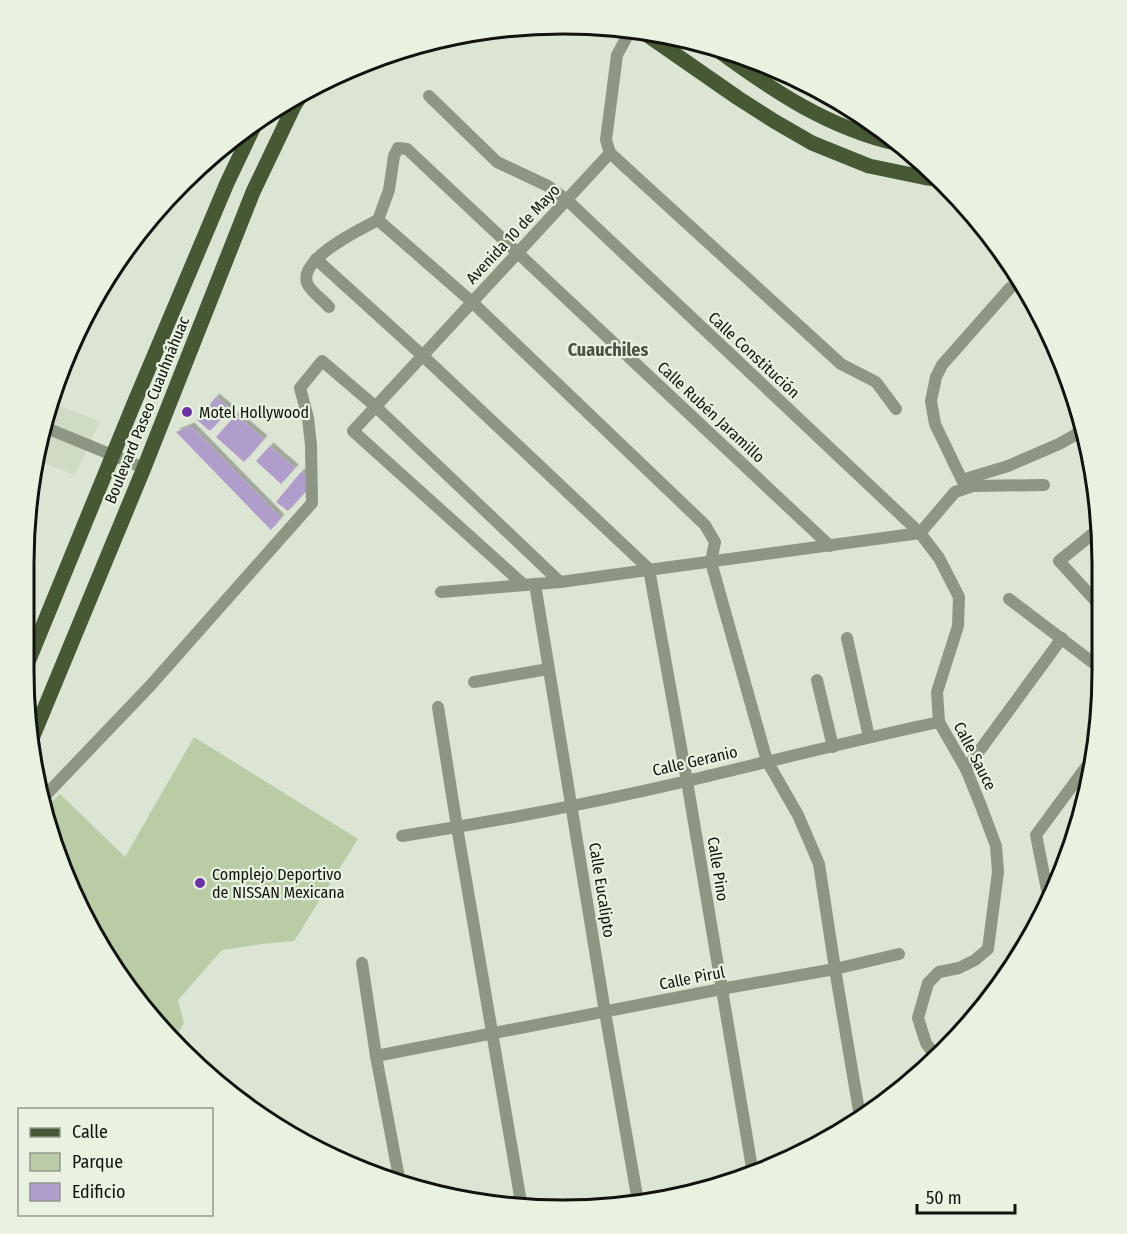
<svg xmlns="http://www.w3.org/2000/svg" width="1127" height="1234" viewBox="0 0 1127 1234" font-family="'Fira Sans Condensed',sans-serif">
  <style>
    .built { fill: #cfdbc4 }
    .green { fill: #b9cca6 }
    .building { fill: #af9dcc; filter: url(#shadow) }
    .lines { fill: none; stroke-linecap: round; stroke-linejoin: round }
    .minor { stroke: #8c9682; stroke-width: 12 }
    .major { stroke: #475835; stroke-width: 15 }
    .poi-dot { fill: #6b31a7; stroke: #e9f2e1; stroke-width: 2 }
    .labels { text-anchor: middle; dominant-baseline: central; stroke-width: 4.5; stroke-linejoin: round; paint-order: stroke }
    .street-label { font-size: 16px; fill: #11130e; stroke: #e9f2e1 }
    .poi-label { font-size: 16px; fill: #11130e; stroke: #e9f2e1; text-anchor: start }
    .neighbourhood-label { font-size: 18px; font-weight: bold; fill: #4b5244; stroke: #e9f2e1 }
    .rim { fill: none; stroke: #11130e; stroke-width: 3 }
  </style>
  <defs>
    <filter id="shadow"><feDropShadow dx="3.5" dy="-3.5" stdDeviation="0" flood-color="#0004"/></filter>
  </defs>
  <rect width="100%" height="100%" fill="#dce5d4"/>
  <polygon class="built" points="51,403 100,421 75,475 34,459"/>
  <polygon class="green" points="194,737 358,839 294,941 262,944 222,950 178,1000 184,1023 174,1040 135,999 79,909 45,808 60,794 125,857"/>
  <g class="building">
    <polygon points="216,397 230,409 210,431 197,420"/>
    <polygon points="236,415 264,439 244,462 216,437"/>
    <polygon points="191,426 281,518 271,530 176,432"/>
    <polygon points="270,446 295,468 281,484 256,461"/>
    <polygon points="301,472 307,476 308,489 288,511 276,502"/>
  </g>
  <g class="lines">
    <g class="minor">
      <polyline points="429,96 497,162 548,186 567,200 920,533 939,558 959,597 958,626 937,692 939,722 966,769 981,806 996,846 998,872 988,949 975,960 959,968 939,972 928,983 918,1018 926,1043 936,1057"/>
      <polyline points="610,153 841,364 876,382 896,409"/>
      <polyline points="610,153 606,140 617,55 630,31"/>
      <polyline points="378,220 472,302 705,525 715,542 711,562 767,761 798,815 819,864 835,969 860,1117"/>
      <polyline points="378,220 389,190 394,156 398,148 407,149 830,546"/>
      <polyline points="316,259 423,356 649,569 687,781 753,1174"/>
      <polyline points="1010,288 942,365 936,377 931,401 935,424 962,480 1008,466 1059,444 1075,435 1083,427"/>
      <path d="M329 307C323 300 310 291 307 283 299 258 361 229 378 220"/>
      <polyline points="44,427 144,468"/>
      <polyline points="1100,528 1059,561 1102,608"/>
      <polyline points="920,533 955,492 973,486 1044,485"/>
      <polyline points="535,584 605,1012 638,1202"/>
      <polyline points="524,585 353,431 610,153"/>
      <polyline points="441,592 560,582 920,533"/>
      <polyline points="1009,599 1100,668"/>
      <polyline points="847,638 869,737"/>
      <polyline points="817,680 833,747"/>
      <polyline points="474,682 548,669"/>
      <polyline points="438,707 457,827 522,1208"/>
      <polyline points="966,769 1062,638"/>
      <polyline points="42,799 150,686 312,503 311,445 308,418 300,388 322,361 375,406 560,582"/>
      <path d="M402 836C498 821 593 803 687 781 771 761 855 740 939 722"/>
      <polyline points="1049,900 1036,835 1095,755"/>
      <polyline points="362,963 376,1056 400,1183"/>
      <polyline points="376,1056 721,989 835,969 899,954"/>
    </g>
    <g class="major">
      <polyline points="643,32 738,98 774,121 812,143 869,166 927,178 941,179"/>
      <path d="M715 48C773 91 828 128 899 144"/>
      <polyline points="24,672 135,401 227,183 257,120"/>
      <polyline points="31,741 144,468 253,192 294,106 301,95"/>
    </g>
  </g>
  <g class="poi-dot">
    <circle cx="187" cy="412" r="6"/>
    <circle cx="200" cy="883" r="6"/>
  </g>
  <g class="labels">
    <g class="street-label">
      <text transform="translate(513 234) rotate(-47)">Avenida 10 de Mayo</text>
      <text transform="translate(754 355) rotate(43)">Calle Constitución</text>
      <text transform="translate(147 410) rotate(-68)">Boulevard Paseo Cuauhnáhuac</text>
      <text transform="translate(711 412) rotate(43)">Calle Rubén Jaramillo</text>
      <text transform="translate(975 756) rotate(63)">Calle Sauce</text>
      <text transform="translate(695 761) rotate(-13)">Calle Geranio</text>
      <text transform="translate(718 869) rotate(81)">Calle Pino</text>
      <text transform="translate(602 890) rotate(81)">Calle Eucalipto</text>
      <text transform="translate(692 978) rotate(-11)">Calle Pirul</text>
    </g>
    <g class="poi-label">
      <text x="199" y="412">Motel Hollywood</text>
      <text x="212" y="874">Complejo Deportivo<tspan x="212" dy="18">de NISSAN Mexicana</tspan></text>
    </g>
    <g class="neighbourhood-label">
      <text x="608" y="350">Cuauchiles</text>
    </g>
  </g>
  <path d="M0 0H1127V1234H0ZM563 34H563A529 529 0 0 1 1092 563V671A529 529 0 0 1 563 1200H563A529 529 0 0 1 34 671V563A529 529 0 0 1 563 34Z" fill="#e9f2e1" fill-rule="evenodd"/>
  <path class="rim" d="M563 34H563A529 529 0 0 1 1092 563V671A529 529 0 0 1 563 1200H563A529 529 0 0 1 34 671V563A529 529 0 0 1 563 34Z"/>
  <rect x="18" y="1108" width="195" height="108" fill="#e9f2e1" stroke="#93998d" stroke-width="1.5"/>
  <rect x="30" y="1128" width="30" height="9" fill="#475835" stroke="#93998d" stroke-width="1.5"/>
  <text x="72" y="1138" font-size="18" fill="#11130e">Calle</text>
  <rect x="30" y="1153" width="30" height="18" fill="#b9cca6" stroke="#93998d" stroke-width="1.5"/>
  <text x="72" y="1168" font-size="18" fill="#11130e">Parque</text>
  <rect x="30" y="1183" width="30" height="18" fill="#af9dcc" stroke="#93998d" stroke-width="1.5"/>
  <text x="72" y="1198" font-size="18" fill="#11130e">Edificio</text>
  <path d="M917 1204v9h98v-9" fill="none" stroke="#11130e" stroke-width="3"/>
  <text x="926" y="1204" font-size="18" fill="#11130e" stroke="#e9f2e1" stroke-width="4.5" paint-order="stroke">50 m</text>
</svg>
